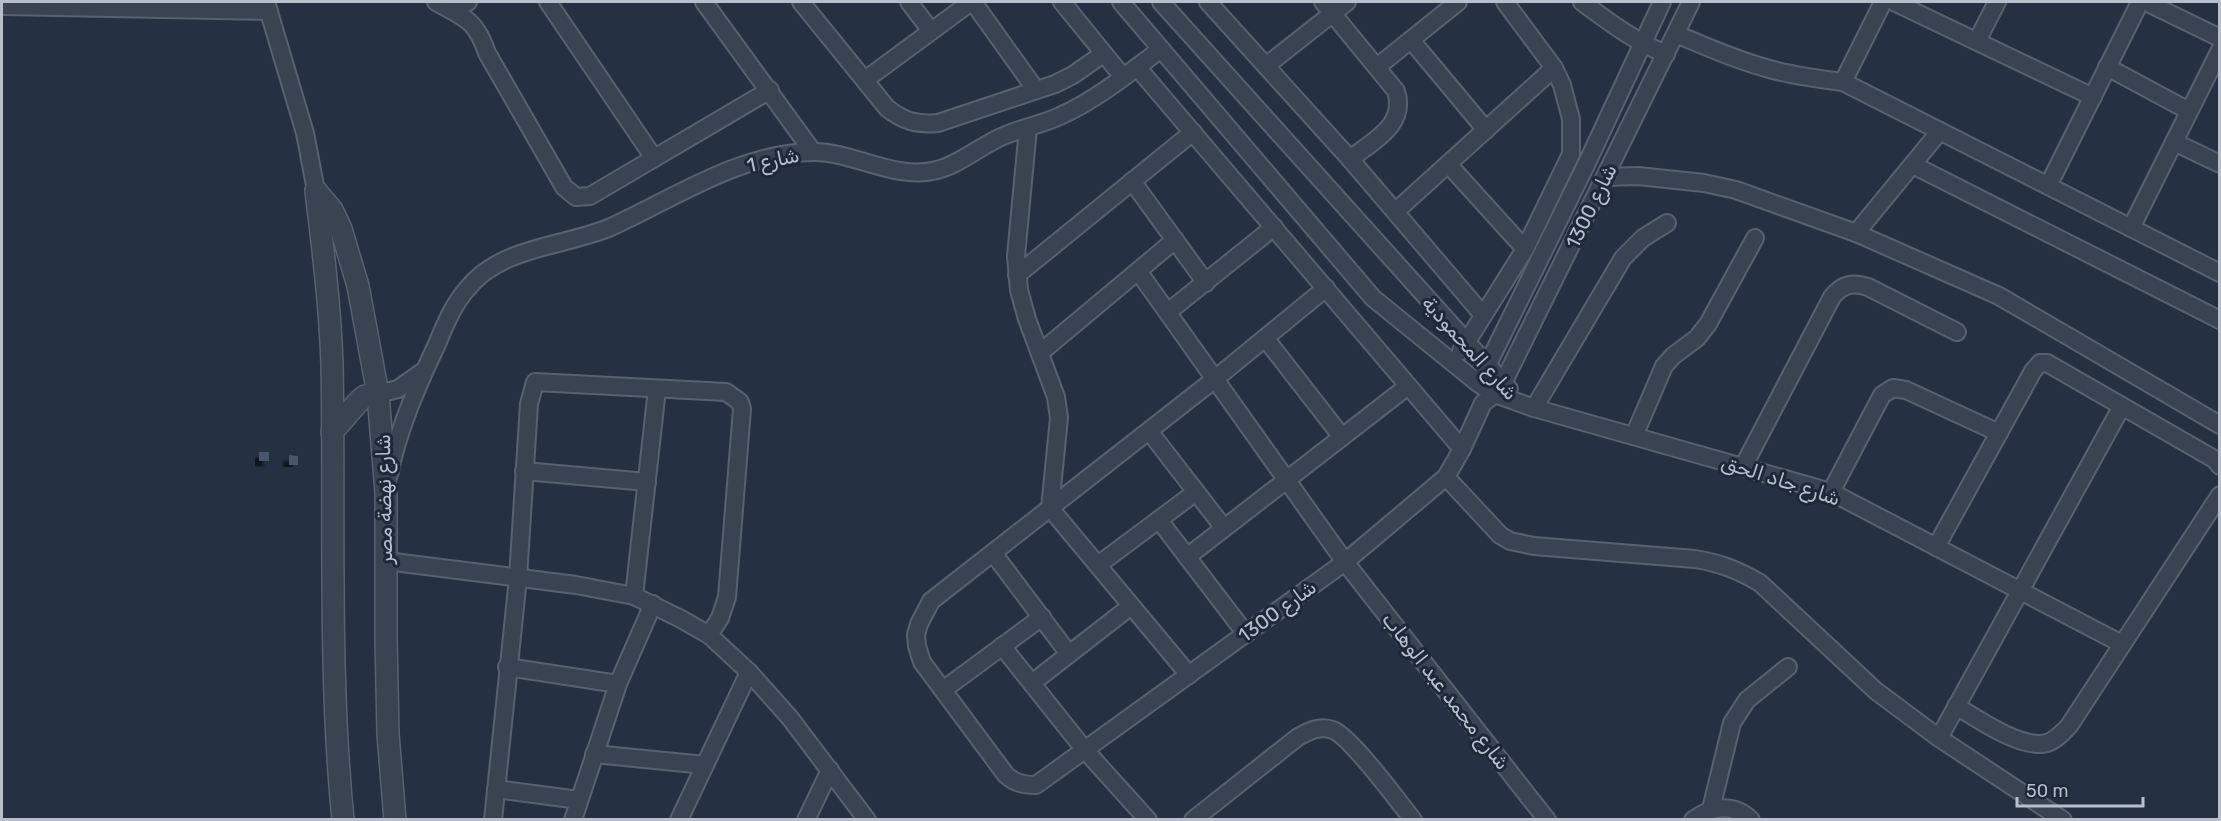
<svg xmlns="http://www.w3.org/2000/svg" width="2221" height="821" viewBox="0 0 2221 821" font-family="Rubik,'Noto Naskh Arabic',sans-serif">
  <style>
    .building { fill: #495569; filter: url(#shadow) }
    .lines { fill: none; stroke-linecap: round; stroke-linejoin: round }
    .minor-casing { stroke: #586170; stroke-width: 20 }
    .tertiary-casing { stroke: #586170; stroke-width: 24 }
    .minor { stroke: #3a4352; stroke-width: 16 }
    .tertiary { stroke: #3a4352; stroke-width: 21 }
    .labels { text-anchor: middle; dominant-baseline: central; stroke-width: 6; stroke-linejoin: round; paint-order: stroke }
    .street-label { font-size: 20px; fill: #b7bfcc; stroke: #1e2838 }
  </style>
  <defs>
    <filter id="shadow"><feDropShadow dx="-5.5" dy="5.5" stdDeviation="1.5" flood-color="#0009"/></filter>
  </defs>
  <rect width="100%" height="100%" fill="#253143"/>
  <g class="building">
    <rect x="259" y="452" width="10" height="9"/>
    <polygon points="289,455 298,456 298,465 289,465"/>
  </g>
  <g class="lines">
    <defs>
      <g id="minor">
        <polyline points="266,2 305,133 316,191"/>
        <path d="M436 2C465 18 476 20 487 53L564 187 576 197 590 196 770 90"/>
        <polyline points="548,2 654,158"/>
        <polyline points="704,2 813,152"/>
        <path d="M801 2 887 108C903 121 917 125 938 123L1055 84 1073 75 1103 54"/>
        <polyline points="909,2 931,31"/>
        <polyline points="973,2 1036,90"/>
        <polyline points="1062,2 1123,77"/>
        <polyline points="1121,2 1373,298 1479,384 1495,394 1534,408 1831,492 2122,644"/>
        <polyline points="1161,2 1509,389"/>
        <polyline points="1208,2 1350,159 1483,315"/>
        <path d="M1323 2 1396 91C1407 125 1373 141 1350 159"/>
        <path d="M1582 2C1609 22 1634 41 1666 54"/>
        <polyline points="1894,2 2093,97"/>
        <polyline points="2146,2 2220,38"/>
        <polyline points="3,6 269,11"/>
        <polyline points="453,11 468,2"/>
        <path d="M1676 34C1707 47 1739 61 1773 70 1796 76 1819 79 1843 82L2220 273"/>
        <polyline points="1411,40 1486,130"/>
        <polyline points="1977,41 1997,2"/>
        <polyline points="1266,66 1347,2"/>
        <polyline points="1137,67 1462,449"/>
        <polyline points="1377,67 1458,2"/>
        <polyline points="2107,67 2189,111"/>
        <polyline points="865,80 971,2"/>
        <polyline points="1843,82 1883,2"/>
        <path d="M1028 128 1016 256 1019 290 1027 319 1056 397 1059 418 1050 508 931 601 919 624 916 635 917 646 922 662 1006 775C1015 783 1024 785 1036 785L1345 562 1446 477 1462 449 1483 403 1495 394 1503 383 1691 2"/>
        <polyline points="2174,142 2220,164"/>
        <polyline points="1448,164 1525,249"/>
        <polyline points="1913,165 2220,320"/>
        <polyline points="1605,177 1638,176 1704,183 1736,190 1856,233 1999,296 2220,425"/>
        <polyline points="1132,181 1206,283"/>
        <polyline points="2048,186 2140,2"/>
        <polyline points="1396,211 1554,68"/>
        <polyline points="2131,228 2220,50"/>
        <polyline points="1856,233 1940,131"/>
        <polyline points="1138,271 1345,562 1547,820"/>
        <polyline points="1017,275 1193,132"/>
        <polyline points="1168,312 1274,227"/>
        <polyline points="1265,338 1342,437"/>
        <polyline points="1461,351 1525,249 1571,154 1571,119 1562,85 1554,68 1505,2"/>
        <polyline points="1041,352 1175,240"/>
        <polyline points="1483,374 1587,163 1662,2"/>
        <polyline points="378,394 398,389 422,372"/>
        <polyline points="1534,408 1623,258 1643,238 1667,223"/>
        <polyline points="1149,431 1224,528"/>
        <polyline points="1634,436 1664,366 1673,356 1697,338 1708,324 1755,238"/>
        <path d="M1743 467 1832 297C1843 284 1852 282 1868 287L1957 332"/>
        <polyline points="524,471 647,482"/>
        <path d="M389 475C398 429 417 387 437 344 445 325 453 305 467 289 501 246 564 247 611 227 675 198 741 152 814 152 855 152 895 181 937 170 960 164 979 147 1001 137 1020 128 1041 125 1060 116 1096 100 1129 73 1161 49"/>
        <path d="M1446 477 1500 535 1510 541 1534 546 1695 559C1720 563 1738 570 1760 583L1876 691 1939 738 2063 820"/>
        <polyline points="1831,492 1882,395 1893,388 1906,390 1999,433"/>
        <polyline points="1159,520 1246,634"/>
        <polyline points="1936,547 2033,371 2040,363 2047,363 2214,459 2220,466"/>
        <polyline points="993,553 1069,654"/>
        <polyline points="1187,557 1408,386"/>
        <polyline points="386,561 576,585 634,596 681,619 709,635 749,672 790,718 867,820"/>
        <polyline points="1098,565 1196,492"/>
        <polyline points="634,596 657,389"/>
        <polyline points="1002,646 1084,749 1148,820"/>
        <polyline points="507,667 618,684"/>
        <polyline points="1189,675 1050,508 1215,379 1326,288"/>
        <polyline points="1032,683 1131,606"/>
        <polyline points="943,690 1042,617"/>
        <path d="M1956 706C1978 719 2022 750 2047 743 2056 740 2062 733 2069 726L2220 495"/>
        <polyline points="1939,738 2122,406"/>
        <polyline points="594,754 705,765"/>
        <polyline points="496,789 579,800"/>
        <polyline points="1711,809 1732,723 1747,700 1788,667"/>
        <polyline points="493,820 518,578 529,404 535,382 726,392 740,402 742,409 727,597 720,618 709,635"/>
        <polyline points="573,820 618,684 653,604"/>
        <polyline points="679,820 749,672"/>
        <polyline points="806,820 830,770"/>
        <path d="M1193 820 1298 737C1309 731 1320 725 1333 730 1352 738 1398 801 1413 820"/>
        <path d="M1693 820C1711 806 1734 803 1751 820"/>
      </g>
      <g id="tertiary">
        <polyline points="316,191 332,210 341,229 358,286 378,394 386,493 386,638 388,734 395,820"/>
        <path d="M316 191C323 249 330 306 332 364 335 515 328 669 343 820"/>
        <polyline points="332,432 360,400 365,396 378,394"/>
      </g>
    </defs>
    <use href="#minor" class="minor-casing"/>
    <use href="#tertiary" class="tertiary-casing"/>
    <use href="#minor" class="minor"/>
    <use href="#tertiary" class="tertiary"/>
  </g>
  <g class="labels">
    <g class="street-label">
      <text transform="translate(773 160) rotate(-12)">شارع 1</text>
      <text transform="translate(1591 206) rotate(-64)">شارع 1300</text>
      <text transform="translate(1470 348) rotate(48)">شارع المحمودية</text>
      <text transform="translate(1781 480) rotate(18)">شارع جاد الحق</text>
      <text transform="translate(384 499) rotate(-91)">شارع نهضة مصر</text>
      <text transform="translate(1277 611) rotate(-36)">شارع 1300</text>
      <text transform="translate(1446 691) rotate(52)">شارع محمد عبد الوهاب</text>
    </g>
  </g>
  <rect width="2221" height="821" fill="none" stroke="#b7bfcc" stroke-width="6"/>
  <path d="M2017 797v9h126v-9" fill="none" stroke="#b7bfcc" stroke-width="3"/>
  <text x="2026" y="797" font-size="18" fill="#b7bfcc" stroke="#1e2838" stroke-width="4.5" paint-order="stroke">50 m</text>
</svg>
